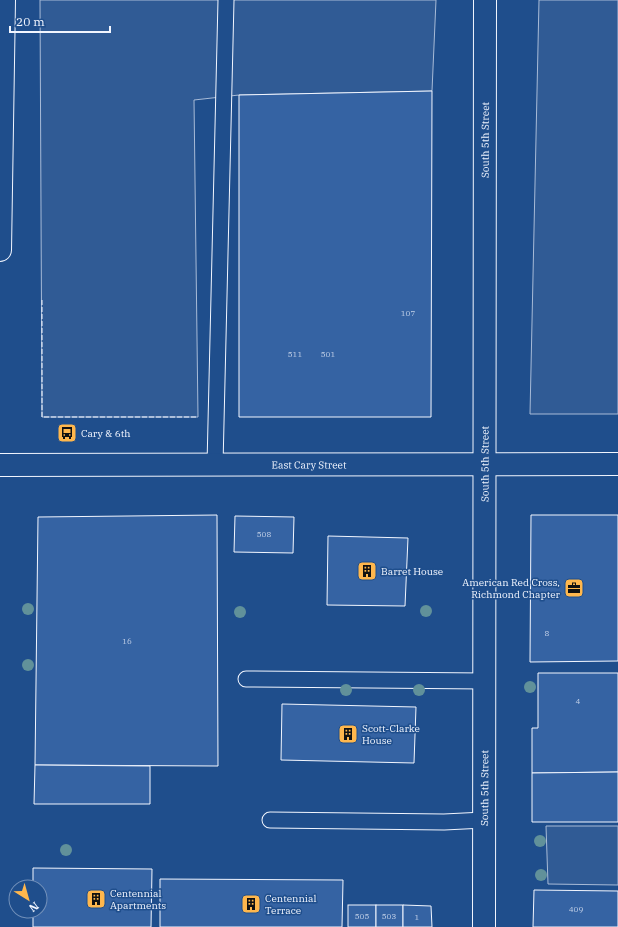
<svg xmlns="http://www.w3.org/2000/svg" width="618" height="927" viewBox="0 0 618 927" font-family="'IBM Plex Serif',serif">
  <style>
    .parking { fill: #305b95; stroke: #a8bbd7 }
    .building { fill: #3563a3; stroke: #f2f6ff }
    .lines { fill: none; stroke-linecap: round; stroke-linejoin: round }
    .service-casing { stroke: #f2f6ff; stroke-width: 17 }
    .tertiary-casing { stroke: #f2f6ff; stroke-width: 24 }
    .secondary-casing { stroke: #f2f6ff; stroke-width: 24 }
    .primary-casing { stroke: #f2f6ff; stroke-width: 24 }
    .service { stroke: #1f4e8c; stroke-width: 15 }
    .tertiary { stroke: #1f4e8c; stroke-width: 22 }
    .secondary { stroke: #1f4e8c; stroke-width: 22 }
    .primary { stroke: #1f4e8c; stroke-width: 22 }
    .fence { stroke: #f2f6ff; stroke-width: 1; stroke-dasharray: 5 2; stroke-linecap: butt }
    .tree { fill: #61919a }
    .labels { text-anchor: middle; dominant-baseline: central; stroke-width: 3; stroke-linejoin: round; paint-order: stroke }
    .number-label { font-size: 8px; fill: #c3d1e8 }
    .street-label { font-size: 10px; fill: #f2f6ff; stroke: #1f4e8c }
    .poi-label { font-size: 10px; fill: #f2f6ff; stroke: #1f4e8c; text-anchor: start }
  </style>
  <rect width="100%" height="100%" fill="#1f4e8c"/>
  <g class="parking">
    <polygon points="40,0 436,0 432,91 239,95 194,100 198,417 42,417"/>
    <polygon points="539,0 618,0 618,414 530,414"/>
    <polygon points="546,826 618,826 618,885 548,884"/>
  </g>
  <g class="building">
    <polygon points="432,91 431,417 239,417 239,95"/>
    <polygon points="217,515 218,766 35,765 38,517"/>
    <polygon points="531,515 618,515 618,661 530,662"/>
    <polygon points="235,516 294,517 293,553 234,552"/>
    <polygon points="328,536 408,538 405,606 327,605"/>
    <polygon points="538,673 618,673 618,772 532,773 532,728 538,728"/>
    <polygon points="282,704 416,707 414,763 281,760"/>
    <polygon points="35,765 150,766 150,804 34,804"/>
    <polygon points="618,772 618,822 532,822 532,773"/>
    <polygon points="33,868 152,869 151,927 33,927 33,911 40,911 40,887 33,887"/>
    <polygon points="160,879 343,880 342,927 160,927"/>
    <polygon points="534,890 618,891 618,927 533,927"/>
    <rect x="348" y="905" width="28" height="22"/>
    <rect x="376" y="905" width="27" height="22"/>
    <polygon points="403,905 431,906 432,927 403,927"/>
  </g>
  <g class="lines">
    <defs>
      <g id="service">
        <polyline points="215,465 226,0"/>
        <polyline points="246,679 484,681"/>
        <polyline points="270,820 444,822 484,820"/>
      </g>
      <polyline id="tertiary" points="0,250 4,0"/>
      <g id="secondary">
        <path id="s1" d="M484 927 485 0"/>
      </g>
      <g id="primary">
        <path id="s2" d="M0 465 618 464"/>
      </g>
    </defs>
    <use href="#service" class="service-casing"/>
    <use href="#tertiary" class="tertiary-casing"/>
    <use href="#secondary" class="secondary-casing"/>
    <use href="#primary" class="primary-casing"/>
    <use href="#service" class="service"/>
    <use href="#tertiary" class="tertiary"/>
    <use href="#secondary" class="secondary"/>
    <use href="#primary" class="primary"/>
    <polyline class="fence" points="42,300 42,417 198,417"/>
  </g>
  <g class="tree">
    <circle cx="28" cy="609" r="6"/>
    <circle cx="426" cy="611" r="6"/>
    <circle cx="240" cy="612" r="6"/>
    <circle cx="28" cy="665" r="6"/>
    <circle cx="530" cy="687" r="6"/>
    <circle cx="346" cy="690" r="6"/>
    <circle cx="419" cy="690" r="6"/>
    <circle cx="540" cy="841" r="6"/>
    <circle cx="66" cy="850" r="6"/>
    <circle cx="541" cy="875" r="6"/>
  </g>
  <defs>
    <symbol id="bus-square" viewBox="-11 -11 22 22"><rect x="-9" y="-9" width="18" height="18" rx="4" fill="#ffb74d" stroke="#1f4e8c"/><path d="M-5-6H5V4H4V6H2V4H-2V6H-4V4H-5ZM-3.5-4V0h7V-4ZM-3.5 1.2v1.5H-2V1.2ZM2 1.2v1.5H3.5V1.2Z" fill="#111"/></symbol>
    <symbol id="building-square" viewBox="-11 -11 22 22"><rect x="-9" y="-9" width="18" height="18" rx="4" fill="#ffb74d" stroke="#1f4e8c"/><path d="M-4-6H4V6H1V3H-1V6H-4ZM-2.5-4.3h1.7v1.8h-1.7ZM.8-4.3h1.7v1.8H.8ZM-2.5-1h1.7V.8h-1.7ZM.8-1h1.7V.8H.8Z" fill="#111"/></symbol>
    <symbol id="office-square" viewBox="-11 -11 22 22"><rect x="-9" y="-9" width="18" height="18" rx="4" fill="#ffb74d" stroke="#1f4e8c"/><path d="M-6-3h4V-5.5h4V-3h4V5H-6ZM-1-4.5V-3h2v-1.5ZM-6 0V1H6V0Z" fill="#111"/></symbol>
  </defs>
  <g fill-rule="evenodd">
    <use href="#bus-square" x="56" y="422" width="22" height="22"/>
    <use href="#building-square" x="356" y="560" width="22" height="22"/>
    <use href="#office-square" x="563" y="577" width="22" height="22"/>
    <use href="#building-square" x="337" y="723" width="22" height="22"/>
    <use href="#building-square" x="85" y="888" width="22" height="22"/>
    <use href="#building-square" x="240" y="893" width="22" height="22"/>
  </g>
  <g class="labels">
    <g class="number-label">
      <text x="408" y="313">107</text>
      <text x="295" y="354">511</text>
      <text x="328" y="354">501</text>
      <text x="264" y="534">508</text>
      <text x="547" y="633">8</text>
      <text x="127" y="641">16</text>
      <text x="578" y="701">4</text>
      <text x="576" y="909">409</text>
      <text x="362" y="916">505</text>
      <text x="389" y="916">503</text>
      <text x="417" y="917">1</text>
    </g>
    <g class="street-label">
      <text stroke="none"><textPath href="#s1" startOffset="787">South 5th Street</textPath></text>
      <text stroke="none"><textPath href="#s2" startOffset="309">East Cary Street</textPath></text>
      <text stroke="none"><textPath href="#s1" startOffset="463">South 5th Street</textPath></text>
      <text stroke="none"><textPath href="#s1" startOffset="139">South 5th Street</textPath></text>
    </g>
    <g class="poi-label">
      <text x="81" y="433">Cary &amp; 6th</text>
      <text x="381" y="571">Barret House</text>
      <text x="560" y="582" text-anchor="end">American Red Cross,<tspan x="560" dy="12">Richmond Chapter</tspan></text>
      <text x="362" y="728">Scott-Clarke<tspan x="362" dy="12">House</tspan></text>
      <text x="110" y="893">Centennial<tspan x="110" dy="12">Apartments</tspan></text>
      <text x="265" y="898">Centennial<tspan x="265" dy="12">Terrace</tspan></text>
    </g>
  </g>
  <g transform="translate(28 899) rotate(143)"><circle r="19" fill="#1f4e8c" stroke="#7391ba"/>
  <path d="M0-3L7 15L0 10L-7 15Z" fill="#ffb74d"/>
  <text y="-6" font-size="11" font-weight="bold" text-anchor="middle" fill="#f2f6ff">N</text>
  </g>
  <path d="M10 26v6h100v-6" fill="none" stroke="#f2f6ff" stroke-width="2"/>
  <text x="16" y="26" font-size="12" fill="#f2f6ff" stroke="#1f4e8c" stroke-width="3" paint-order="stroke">20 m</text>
</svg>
